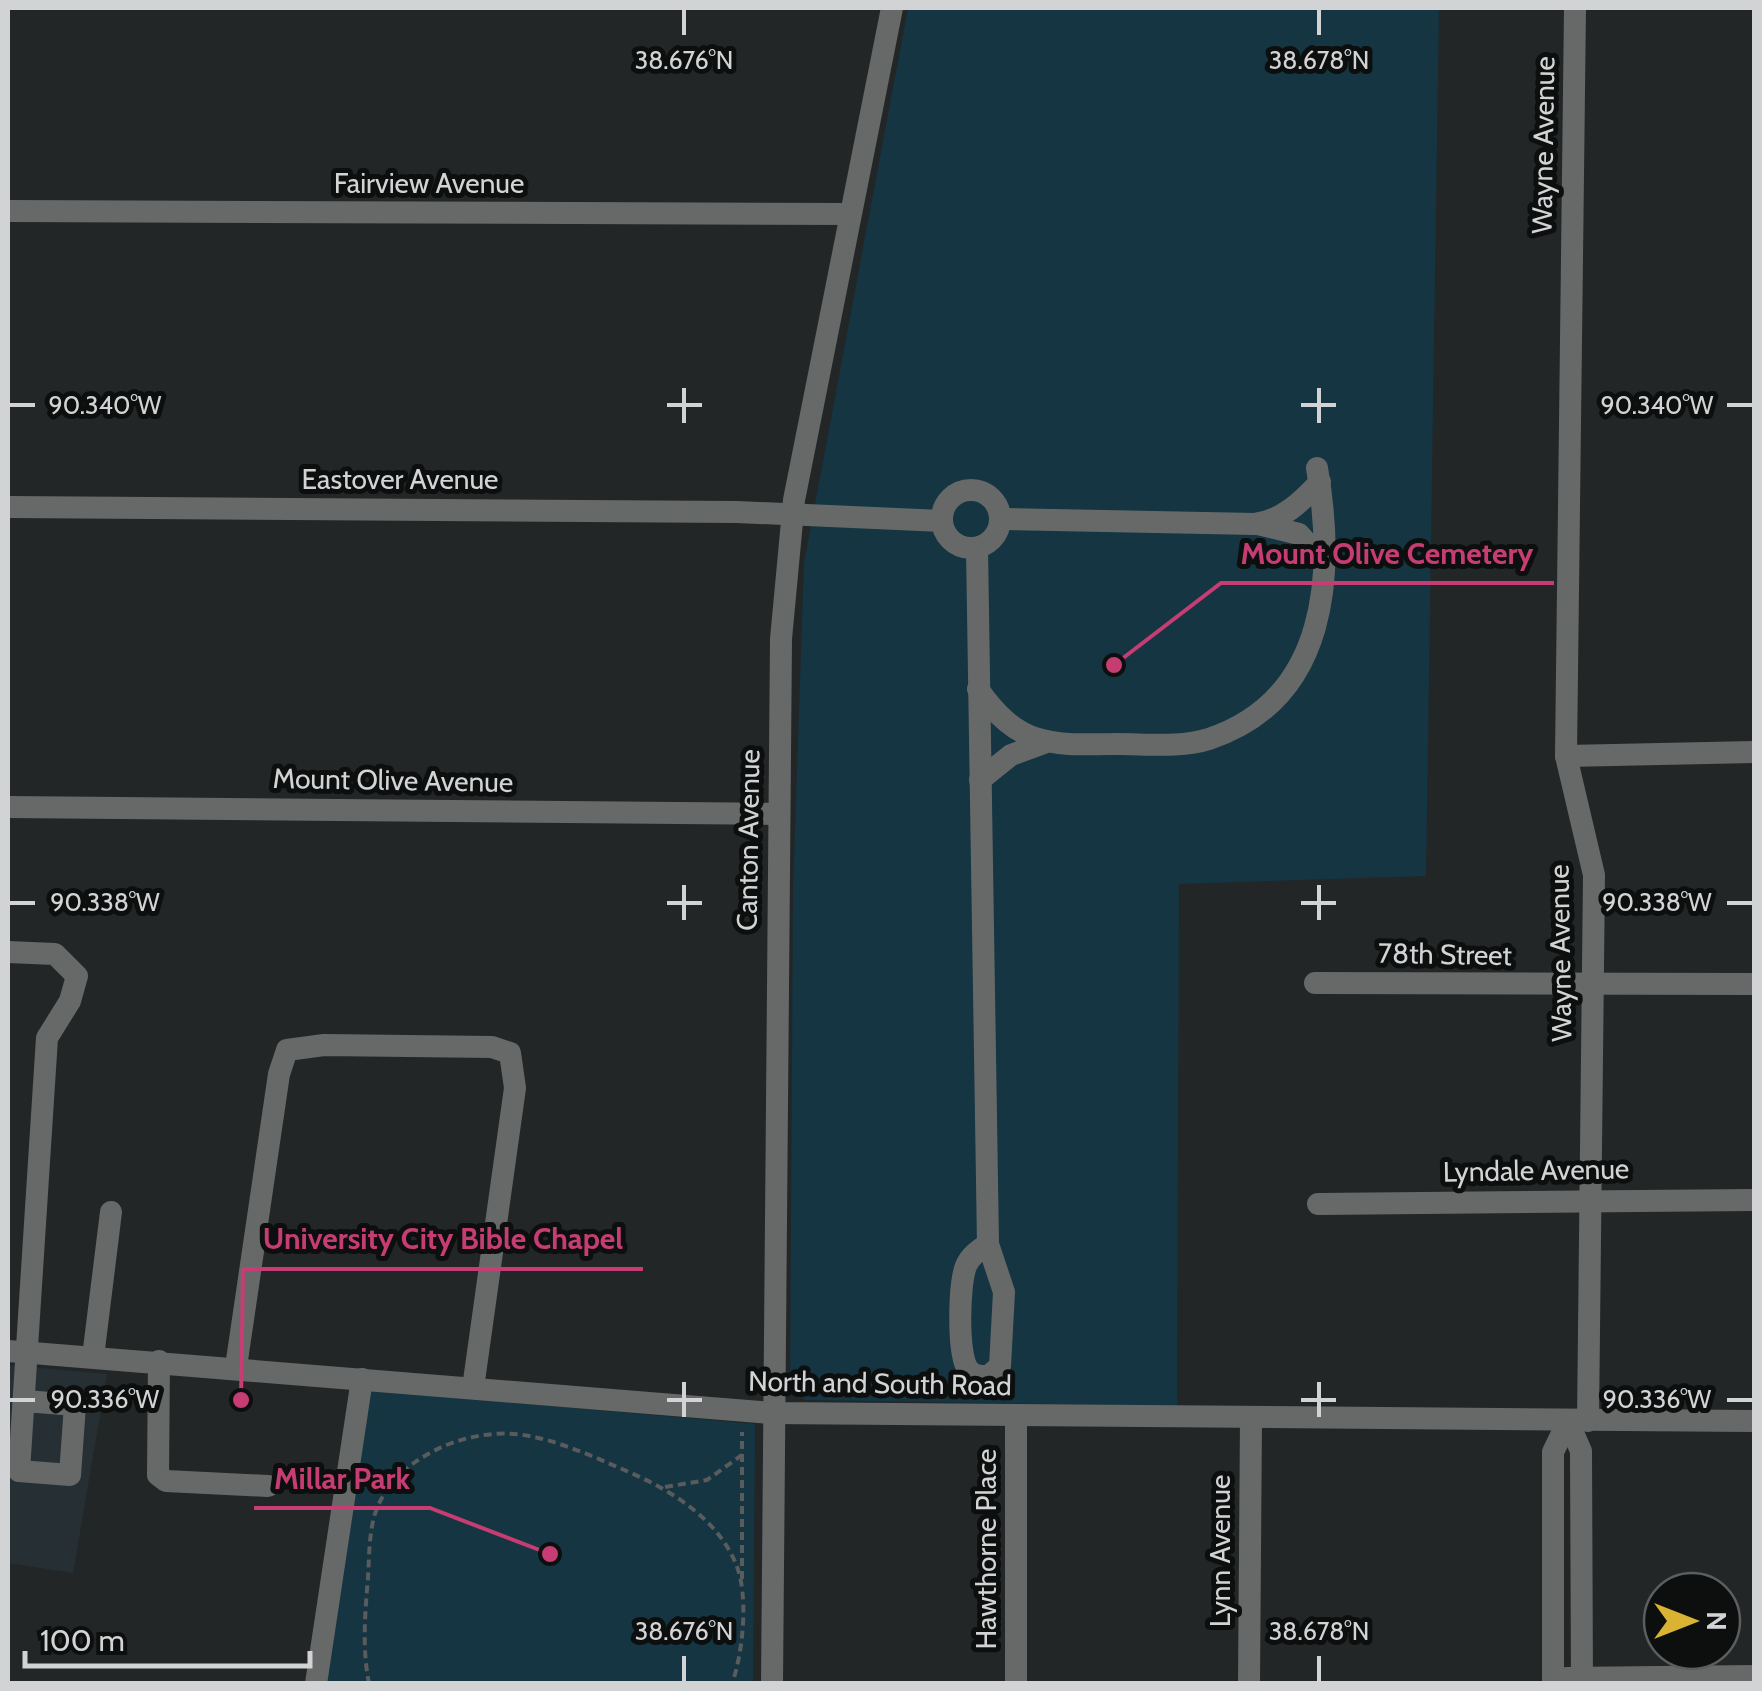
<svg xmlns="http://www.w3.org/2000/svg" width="1762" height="1691" viewBox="0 0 1762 1691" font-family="Cabin,sans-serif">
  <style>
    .built { fill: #263034 }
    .green { fill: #143541 }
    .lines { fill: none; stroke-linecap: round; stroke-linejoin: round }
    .path { stroke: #595b5c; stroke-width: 4; stroke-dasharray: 8 5; stroke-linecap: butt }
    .minor { stroke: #676969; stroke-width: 22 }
    .ticks { fill: none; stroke: #d1d3d4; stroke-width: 4 }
    .labels { text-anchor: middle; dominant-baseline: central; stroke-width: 10; stroke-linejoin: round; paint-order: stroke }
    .street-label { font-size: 28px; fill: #d1d3d4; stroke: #0d0f0f }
    .ticks-label { font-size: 25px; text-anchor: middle; fill: #d1d3d4; stroke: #0d0f0f; stroke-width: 10; stroke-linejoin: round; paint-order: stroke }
    .leader { fill: none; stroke: #c53d73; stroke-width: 4 }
    .callout-dot { fill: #c53d73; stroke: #0d0f0f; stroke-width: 4 }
    .callout-label { font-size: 30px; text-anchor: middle; font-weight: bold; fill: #c53d73; stroke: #0d0f0f; stroke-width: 10; stroke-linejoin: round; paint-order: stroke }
  </style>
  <rect width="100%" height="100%" fill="#232627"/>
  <polygon class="built" points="8,1365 107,1374 73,1573 8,1563"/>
  <g class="green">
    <polygon points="908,8 1439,8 1426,876 1179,884 1177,1406 805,1400 790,1384 793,889 804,563"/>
    <polygon points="371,1390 755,1424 753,1683 327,1684"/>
  </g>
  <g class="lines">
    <g class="path">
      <polyline points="665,1487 707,1480 742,1455"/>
      <polyline points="742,1579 742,1432"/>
      <path d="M369 1684C362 1648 365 1613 368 1578 369 1558 369 1537 374 1517 391 1457 472 1424 529 1436 561 1442 592 1456 622 1469 667 1488 716 1516 736 1564 749 1596 743 1652 732 1684"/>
    </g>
    <g class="minor">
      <polyline points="1575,8 1566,756 1594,875 1588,1421"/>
      <polyline points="8,211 850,214"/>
      <circle cx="971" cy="519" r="29"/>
      <polyline points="8,507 737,512 942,521"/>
      <path d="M1000 519 1255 524C1283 520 1301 502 1320 482"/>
      <polyline points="1258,524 1299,534 1325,563"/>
      <path d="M977 548 988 1244 1004 1292 1000 1366 989 1376C980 1376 973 1376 968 1369 957 1355 959 1283 966 1266 970 1256 979 1250 988 1244"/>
      <path d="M978 689C1019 748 1051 745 1117 744 1147 744 1181 748 1209 739 1329 699 1335 573 1317 468"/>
      <polyline points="1566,756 1754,752"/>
      <polyline points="980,780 1011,755 1044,743"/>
      <polyline points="8,807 778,814"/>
      <polyline points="8,952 55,954 77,976 70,1001 47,1038 19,1471 70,1475 75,1405 25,1401"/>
      <polyline points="1315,983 1754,984"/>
      <polyline points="1318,1204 1754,1200"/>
      <polyline points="8,1351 772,1413 1754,1421"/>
      <polyline points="93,1357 111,1212"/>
      <polyline points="159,1361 158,1475 166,1481 268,1486"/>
      <polyline points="236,1367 279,1074 287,1050 324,1045 492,1047 510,1053 515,1088 473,1388"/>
      <polyline points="1568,1421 1581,1451 1582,1684"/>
      <polyline points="1567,1678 1754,1676"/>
      <polyline points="316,1684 362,1379"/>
      <polyline points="772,1684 781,639 794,500 892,8"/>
      <polyline points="1016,1684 1016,1415"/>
      <polyline points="1249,1684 1251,1418"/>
      <polyline points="1553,1684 1553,1452 1568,1421"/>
    </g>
  </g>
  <path class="ticks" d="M684 10V35M1319 10V35M684 388V423M1319 388V423M10 405H35M667 405H702M1301 405H1336M1727 405H1752M684 885V920M1319 885V920M10 903H35M667 903H702M1301 903H1336M1727 903H1752M684 1382V1417M1319 1382V1417M10 1400H35M667 1400H702M1301 1400H1336M1727 1400H1752M684 1656V1681M1319 1656V1681"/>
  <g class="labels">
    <g class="street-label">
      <text transform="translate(1543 145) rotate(-89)">Wayne Avenue</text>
      <text x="429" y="183">Fairview Avenue</text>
      <text x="400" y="479">Eastover Avenue</text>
      <text transform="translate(393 780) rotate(1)">Mount Olive Avenue</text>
      <text transform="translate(748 840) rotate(-89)">Canton Avenue</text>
      <text transform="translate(1560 953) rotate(-91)">Wayne Avenue</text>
      <text transform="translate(1445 954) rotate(1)">78th Street</text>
      <text transform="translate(1536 1170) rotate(-1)">Lyndale Avenue</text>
      <text transform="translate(880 1383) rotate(1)">North and South Road</text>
      <text transform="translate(986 1549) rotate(-90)">Hawthorne Place</text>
      <text transform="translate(1220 1551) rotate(-90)">Lynn Avenue</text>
    </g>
  </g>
  <g class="ticks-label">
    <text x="684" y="69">38.676°N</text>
    <text x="1319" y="69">38.678°N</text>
    <text x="1657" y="414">90.340°W</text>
    <text x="105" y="414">90.340°W</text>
    <text x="1657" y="911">90.338°W</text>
    <text x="105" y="911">90.338°W</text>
    <text x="1657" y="1408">90.336°W</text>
    <text x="105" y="1408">90.336°W</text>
    <text x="684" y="1640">38.676°N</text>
    <text x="1319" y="1640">38.678°N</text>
  </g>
  <path class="leader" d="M1114 665L1221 583H1554M241 1400L243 1269H643M550 1554L430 1508H254"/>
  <g class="callout-dot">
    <circle cx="1114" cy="665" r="10"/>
    <circle cx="241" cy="1400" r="10"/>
    <circle cx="550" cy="1554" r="10"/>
  </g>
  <g class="callout-label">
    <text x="1387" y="564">Mount Olive Cemetery</text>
    <text x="443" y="1249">University City Bible Chapel</text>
    <text x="342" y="1489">Millar Park</text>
  </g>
  <rect width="1762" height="1691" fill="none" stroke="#d1d3d4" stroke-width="20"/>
  <g transform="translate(1692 1621) rotate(90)"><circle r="48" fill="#0d0f0f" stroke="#5b5d5e" stroke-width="2.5"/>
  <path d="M0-8L18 38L0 25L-18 38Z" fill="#dab333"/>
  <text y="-15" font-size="28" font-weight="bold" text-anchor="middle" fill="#d1d3d4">N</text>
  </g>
  <path d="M25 1651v15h285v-15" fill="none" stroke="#d1d3d4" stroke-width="5"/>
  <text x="40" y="1651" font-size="30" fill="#d1d3d4" stroke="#0d0f0f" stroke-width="8" paint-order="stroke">100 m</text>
</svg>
